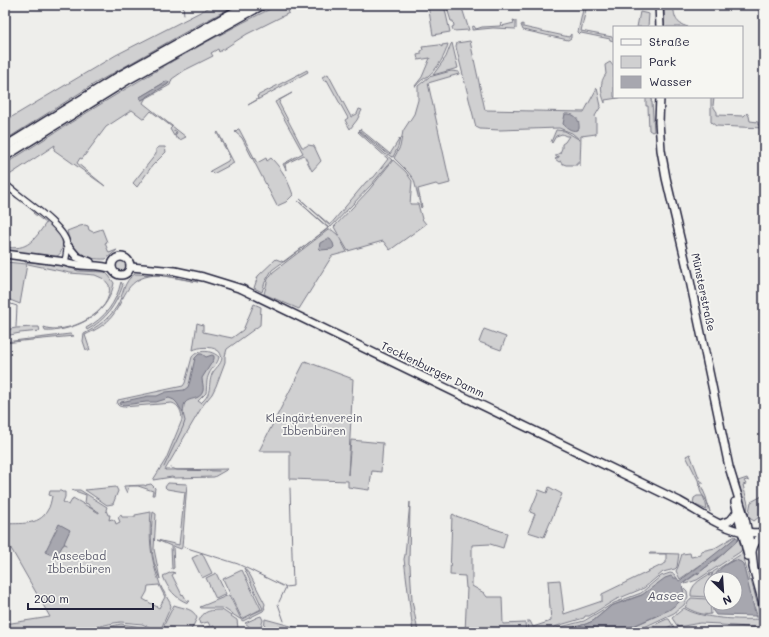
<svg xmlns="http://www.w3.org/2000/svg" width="769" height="637" viewBox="0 0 769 637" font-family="Mali,sans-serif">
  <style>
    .green { fill: #d0d0d1; stroke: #797986; fill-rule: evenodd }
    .water { fill: #a7a7af; stroke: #727281 }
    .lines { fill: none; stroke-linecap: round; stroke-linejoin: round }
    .stream { stroke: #727281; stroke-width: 1 }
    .minor-casing { stroke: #22223b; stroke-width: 8 }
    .major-casing { stroke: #22223b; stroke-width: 10 }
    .highway-casing { stroke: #22223b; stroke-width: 11 }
    .minor { stroke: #f6f6f2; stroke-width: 5.5 }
    .major { stroke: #f6f6f2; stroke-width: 7 }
    .highway { stroke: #f6f6f2; stroke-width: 8 }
    .labels { text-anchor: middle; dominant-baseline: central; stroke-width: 3.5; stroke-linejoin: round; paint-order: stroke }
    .street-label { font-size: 11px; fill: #22223b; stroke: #f6f6f2 }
    .park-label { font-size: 11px; fill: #565668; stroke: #f6f6f2 }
    .water-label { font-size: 12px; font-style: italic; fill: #575769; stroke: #f6f6f2 }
  </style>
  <rect width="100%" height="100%" fill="#eeeeeb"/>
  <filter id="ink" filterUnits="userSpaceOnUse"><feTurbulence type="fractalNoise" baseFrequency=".025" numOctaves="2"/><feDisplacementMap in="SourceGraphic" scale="8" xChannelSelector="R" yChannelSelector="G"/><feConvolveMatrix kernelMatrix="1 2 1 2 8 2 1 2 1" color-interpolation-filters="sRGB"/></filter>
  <g filter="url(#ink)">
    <g class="green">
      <polygon points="214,5 236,5 198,25 94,84 5,140 5,121 116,55"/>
      <path d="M278 5H298L288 10 289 13 247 34 219 52 218 49 211 53 213 56 185 70 172 79 170 85 145 99 143 103 186 137 180 140 175 137 177 132 174 130V131L176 133 174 136 170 129 172 127 151 111 144 119 132 110 106 127 82 159 80 158 77 163 105 186 54 150 55 145 5 178V164C94 108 183 51 278 5ZM167 81 169 83 168 84 141 100 140 97Z"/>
      <polygon points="428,5 444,5 450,32 433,35"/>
      <polygon points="446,5 461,5 469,30 453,31 452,27 454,26 453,21 451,21"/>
      <polygon points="584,5 587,5 581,31 612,37 614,41 610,40 610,39 581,33 580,34 578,32"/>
      <path d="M664 5H673C675 18 675 23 688 27H664Z"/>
      <polygon points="640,12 649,14 648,27 637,27"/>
      <polygon points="513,20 516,21 516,29 493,28 472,30 472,27 474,26 476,29 482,27 500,26 501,23 502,26 514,23"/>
      <polygon points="523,24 523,27 569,37 571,34 571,38 568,40 523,30 521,25"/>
      <polygon points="470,41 485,110 584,112 597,88 601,106 595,116 596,119 596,134 581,136 580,166 579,163 577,163 577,165 566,165 561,163 561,161 559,162 555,159 559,157 559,156 556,157 556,155 560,153 562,148 562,144 565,142 569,136 566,136 562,134 556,136 552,143 551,142 556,130 565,131 580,140 572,133 559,128 500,130 480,129 476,127 456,47 457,43"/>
      <polygon points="452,43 458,68 433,75 446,57 451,44"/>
      <path d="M448 44C445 56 438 68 428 76 424 79 419 81 416 86H415L422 77 430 58 418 60 417 55 421 54V51L423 50 422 47 439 45 442 47V45Z"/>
      <path d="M610 62 614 67V97H624L605 100V103C601 94 599 82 606 74L605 65Z"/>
      <polygon points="307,70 308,72 248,105 258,99 257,96"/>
      <polygon points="451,71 459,72 459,74 428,83 450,183 439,186 436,184 418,189 422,207 421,208 414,180 408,172 394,158 400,147 403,131 414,114 418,100 418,86 429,77"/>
      <polygon points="328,74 351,117 357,114 359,109 362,110 357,120 350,129 345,120 348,118 327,80 324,81 322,77"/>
      <polygon points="292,93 280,100 279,103 302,147 305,147 308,145 314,146 321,161 312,171 304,155 285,164 286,170 283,164 303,153 275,102"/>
      <polygon points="646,97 652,97 651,102 652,102 654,131 652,132 649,130 648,106 646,106"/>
      <polygon points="711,97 714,97 713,106 717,112 717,115 744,116 747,113 749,116 750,121 758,122 758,125 762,125 762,117 764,117 764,128 716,126 711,122"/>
      <path d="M238 129H239L257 163 266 158 267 161 271 158C282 169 288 180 293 195L286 202 277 206 242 138 235 132Z"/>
      <polygon points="360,129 390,154 400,138 398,147 393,157 390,156 359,130"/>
      <polygon points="359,131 392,160 372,184 331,227 300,199 330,225 366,182 374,177 388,159 358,132"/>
      <polygon points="218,132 234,163 213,174 210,171 228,161 230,157 217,133"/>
      <polygon points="159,147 165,147 166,152 152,166 137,187 133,183 156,154 156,149"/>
      <polygon points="393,160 406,172 412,181 410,204 418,204 422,219 426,224 390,250 383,241 348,251 334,227 369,190"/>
      <polygon points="298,201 329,228 272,270 265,282 262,292 254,288 258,276 276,259 284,262 328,228"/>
      <path d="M34 212C46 220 66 232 62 249 60 256 57 257 50 257L5 250V247C28 251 34 240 46 223L33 213Z"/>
      <path d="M85 225 88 226 89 230 93 232 102 229 107 242 105 243 109 253 117 250 106 259C85 260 72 254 67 231L80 226Z"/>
      <polygon points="328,230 332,230 338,235 347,252 332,256 299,309 264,294 268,279 273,272"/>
      <circle cx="121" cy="266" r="7"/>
      <path d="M24 261 70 267 78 271 105 272 109 276 114 283C109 309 89 323 64 329 58 330 51 332 45 331L44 327C65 336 115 313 109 285L104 279 95 275 70 273 28 264Z"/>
      <polygon points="6,262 27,264 20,304 5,298 5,264"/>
      <path d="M135 274 159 275 198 282C186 280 160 273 149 276 125 281 125 299 113 315 106 325 95 330 85 335L90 350H86L83 341 84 334C98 326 108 320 117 306 124 294 123 281 135 274Z"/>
      <path d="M121 282 123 285C116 305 106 320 87 330L86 328C105 318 116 303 121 282Z"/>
      <path d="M254 304 261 307 260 325 227 349 225 356V362L216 386 212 394 203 405 165 470 228 469 214 477 174 478 172 477 153 480 166 459 182 420C182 412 179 405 172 403L123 407 119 406 117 404 118 400 183 386 185 383 192 357C198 349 212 350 219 357 218 364 212 367 209 374 206 380 207 386 206 393L198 401 201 403C213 392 207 388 212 374 215 368 221 365 222 358 221 355 220 351 217 350 211 346 199 347 193 350L197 323 203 325V332L232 338 243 330Z"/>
      <polygon points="34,327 39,327 40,331 20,333 5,336 5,330 16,328"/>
      <polygon points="484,329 506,337 501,350 479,342"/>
      <polygon points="70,334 74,336 22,341 5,343 5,342"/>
      <polygon points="305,361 353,379 348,475 351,440 383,443 381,472 372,471 369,490 348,487 348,481 290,479 290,451 259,451"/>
      <polygon points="690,454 700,480 704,483 700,483 706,497 710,512 706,500 701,493 698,480 686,456"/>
      <polygon points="747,478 749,482 747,480 744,481 746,484 743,485 748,504 747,514 738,481"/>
      <polygon points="168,483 187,484 182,547 181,549 173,546 174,568 172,569 171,546 157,540 179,545 185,492 167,489 165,487"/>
      <polygon points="151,484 155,488 154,495 152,495 153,491 138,486 129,486 127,493 124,487 124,486 144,485 146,486 146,485"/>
      <polygon points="116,487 118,491 113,504 107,505 85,490"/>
      <polygon points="549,487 562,494 544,537 528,532 535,514 530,512 539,490 547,493"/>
      <path d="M72 490H80L107 507 106 510 108 515H110L109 520 112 519 115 521 116 524 120 522 118 517 121 515 122 517H135V515L151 512C149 536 150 558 159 581 160 585 162 589 164 592 166 597 170 601 171 606L160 631H158L142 624 121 622 114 623 77 631 5 632V624L50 617 5 538V524C19 523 39 526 47 511 50 507 51 501 52 496L49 495 50 491H61L62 492H65V497L63 502 69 505 73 498 99 513V512L90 507 88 504 85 503 86 495ZM159 585 165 597 159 608 143 599 147 592 148 586Z"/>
      <polygon points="764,495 764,513 754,521 748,517 751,502"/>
      <polygon points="697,496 703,496 706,504 707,510 693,504 694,498"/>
      <polygon points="410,502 409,564 410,565 412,600 418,632 413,632 404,559 405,555"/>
      <path d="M153 512 156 514 154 549 160 579C150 559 150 533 153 512Z"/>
      <polygon points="453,514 456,516 507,533 503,548 490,544 472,545 472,586 484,593 487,597 502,597 503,624 525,623 526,632 465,632 467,588 466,588 465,576 450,575 452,515"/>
      <polygon points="735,536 736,537 715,555 680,579 676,571 678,567 682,554 690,553 691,557 701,555 701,551 715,548"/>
      <polygon points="739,539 742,549 740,552 697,580 685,584 684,583 716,560"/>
      <polygon points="202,553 212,573 202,578 192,558"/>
      <polygon points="650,553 679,554 677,567 675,569 663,572 644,588 615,600 589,616 585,616 584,618 557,626 546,632 528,632 527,621 530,621 533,627 551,621 548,581 560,580 564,614 602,601 602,594 666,563 666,554 649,554"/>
      <polygon points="743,553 746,567 749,578 748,579 749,581 751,580 761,617 755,617 757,615 755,609 732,561 724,566 713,579 711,579 713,572"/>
      <polygon points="244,568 250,575 265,604 264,608 265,608 263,611 243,621 223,608 201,608 200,607 229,595 241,619 263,609"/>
      <polygon points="242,570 261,609 242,619 223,579"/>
      <path d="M172 572 175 573 172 575 182 595 183 594 187 601H190L188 603C176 599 167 588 163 576Z"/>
      <polygon points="216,573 226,594 216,599 206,578"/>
      <polygon points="670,573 674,574 677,578 642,595 611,606 593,621 586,624 557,632 550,632 557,628 584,621 614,603 641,593 661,576"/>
      <path d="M712 573 709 594 707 597 691 596C690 585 700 580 708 575L710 576 709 574Z"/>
      <polygon points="683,587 687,591 688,597 684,605 674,613 634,632 620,632 661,614"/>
      <path d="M691 598 707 599 710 601 711 614C703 616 692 611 685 607Z"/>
      <path d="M174 605C185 609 193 608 197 618L190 632H166L164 629V625Z"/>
      <path d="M684 608C700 619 741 620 762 619L764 626 761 628 721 625 720 624 700 623 678 627 672 618Z"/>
      <path d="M222 610 237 620 238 628 228 631 227 629 221 632H216L214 626 204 629 205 632H199L203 628 210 626 208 622 200 624 199 621C203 610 212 610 222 610Z"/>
      <polygon points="261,616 263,620 260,631 256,632 245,623 258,617"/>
      <polygon points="265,619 313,632 264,632"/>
      <polygon points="667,619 669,619 675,629 667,632 639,632"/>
      <polygon points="121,624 142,627 154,632 86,632"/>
      <polygon points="702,628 721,629 724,632 674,632"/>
    </g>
    <g class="water">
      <polygon points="167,81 169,82 168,84 142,100 140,99 140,97"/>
      <path d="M565 114C575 113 580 119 579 129 573 133 567 128 563 124Z"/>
      <polygon points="327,239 330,239 333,243 334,247 332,249 321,250 319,248 320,243"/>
      <path d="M199 354H202L206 357 212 355 214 356V359L202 378C202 382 204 386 203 391 200 401 189 397 185 403 183 406 184 410 183 413L177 403 174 400 169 398 156 402H146L124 405 120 404 121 402 148 396H157L166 392 184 390 188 387 190 381 195 358Z"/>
      <polygon points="59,524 70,530 65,541 64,545 63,545 56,557 45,552"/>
      <path d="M736 537 739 539C731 546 723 554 715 560 709 565 703 569 698 574V572L682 584 684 594 683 597 678 603 669 610 620 632H557L586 624 593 621 611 606 642 595 665 578 671 576 674 578H677L679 581C699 567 717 553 736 537Z"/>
      <path d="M736 560 741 562 743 564 756 616 716 615 713 611 712 603H735V579H713C717 570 727 562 736 560Z"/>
    </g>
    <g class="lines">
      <g class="stream">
        <polyline points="183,5 184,15"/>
        <polyline points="5,302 17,306 16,327"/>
        <polyline points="164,467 183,427 185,421 183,413"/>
        <polyline points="171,468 177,470 219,471"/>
        <polyline points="65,544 67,545"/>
        <polyline points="184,547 238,564 285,587"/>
        <polyline points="279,602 286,587 293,586 290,488"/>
        <polyline points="278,604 284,621"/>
        <polyline points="658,632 671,626"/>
      </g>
      <defs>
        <path id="minor" d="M5 184C20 198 64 225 67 244 68 250 66 256 65 262"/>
        <g id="major">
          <polyline points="659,5 660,27"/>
          <polyline points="660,97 659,122 661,150 666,178 689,276 729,467 745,519 752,552 754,571"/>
          <polyline points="67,245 77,257 90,262"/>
          <path d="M5 254 65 262C80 268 99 263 112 269"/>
          <circle cx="121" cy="266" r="9"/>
          <path d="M131 267 175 271 203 277 242 289 679 501C701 513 720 528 745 532 751 532 755 534 761 532"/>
          <polyline points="735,502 748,556"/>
          <polyline points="723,523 731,520 738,511"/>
          <path d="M752 551C754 544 756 539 764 536"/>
          <polyline points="753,567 764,607"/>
        </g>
        <g id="highway">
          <polyline points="5,147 123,74 247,5"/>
          <polyline points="5,156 127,80 262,5"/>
        </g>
      </defs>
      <use href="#minor" class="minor-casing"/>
      <use href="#major" class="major-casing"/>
      <use href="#highway" class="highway-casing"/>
      <use href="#minor" class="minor"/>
      <use href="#major" class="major"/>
      <use href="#highway" class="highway"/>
    </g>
  </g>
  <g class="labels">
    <g class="street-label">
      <text transform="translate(704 292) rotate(78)">Münsterstraße</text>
      <text transform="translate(433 369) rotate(26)">Tecklenburger Damm</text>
    </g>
    <g class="park-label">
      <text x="314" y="417">Kleingärtenverein<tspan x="314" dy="13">Ibbenbüren</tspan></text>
      <text x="79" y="555">Aaseebad<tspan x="79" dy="13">Ibbenbüren</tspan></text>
    </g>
    <g class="water-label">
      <text x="666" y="595">Aasee</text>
    </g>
  </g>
  <rect width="769" height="637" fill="none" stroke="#f6f6f2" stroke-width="20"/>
  <rect x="10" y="10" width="749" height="617" fill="none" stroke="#22223b" stroke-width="1.5" filter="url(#ink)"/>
  <rect x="613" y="26" width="130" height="72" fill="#f6f6f2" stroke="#a1a1a9"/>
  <rect x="621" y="39" width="20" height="6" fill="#f6f6f2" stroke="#a1a1a9"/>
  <text x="649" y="46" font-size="12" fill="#22223b">Straße</text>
  <rect x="621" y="56" width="20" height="12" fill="#d0d0d1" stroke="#a1a1a9"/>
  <text x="649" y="66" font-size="12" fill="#22223b">Park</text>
  <rect x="621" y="76" width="20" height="12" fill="#a7a7af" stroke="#a1a1a9"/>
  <text x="649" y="86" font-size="12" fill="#22223b">Wasser</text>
  <g transform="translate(723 591) rotate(155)"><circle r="19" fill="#f6f6f2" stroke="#a1a1a9"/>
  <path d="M0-3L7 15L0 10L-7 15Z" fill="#22223b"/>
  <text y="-6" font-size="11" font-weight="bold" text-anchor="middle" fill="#22223b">N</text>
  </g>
  <path d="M28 603v6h125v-6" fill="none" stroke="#22223b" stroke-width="2"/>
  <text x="34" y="603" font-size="12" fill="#22223b" stroke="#f6f6f2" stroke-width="3" paint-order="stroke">200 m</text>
</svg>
